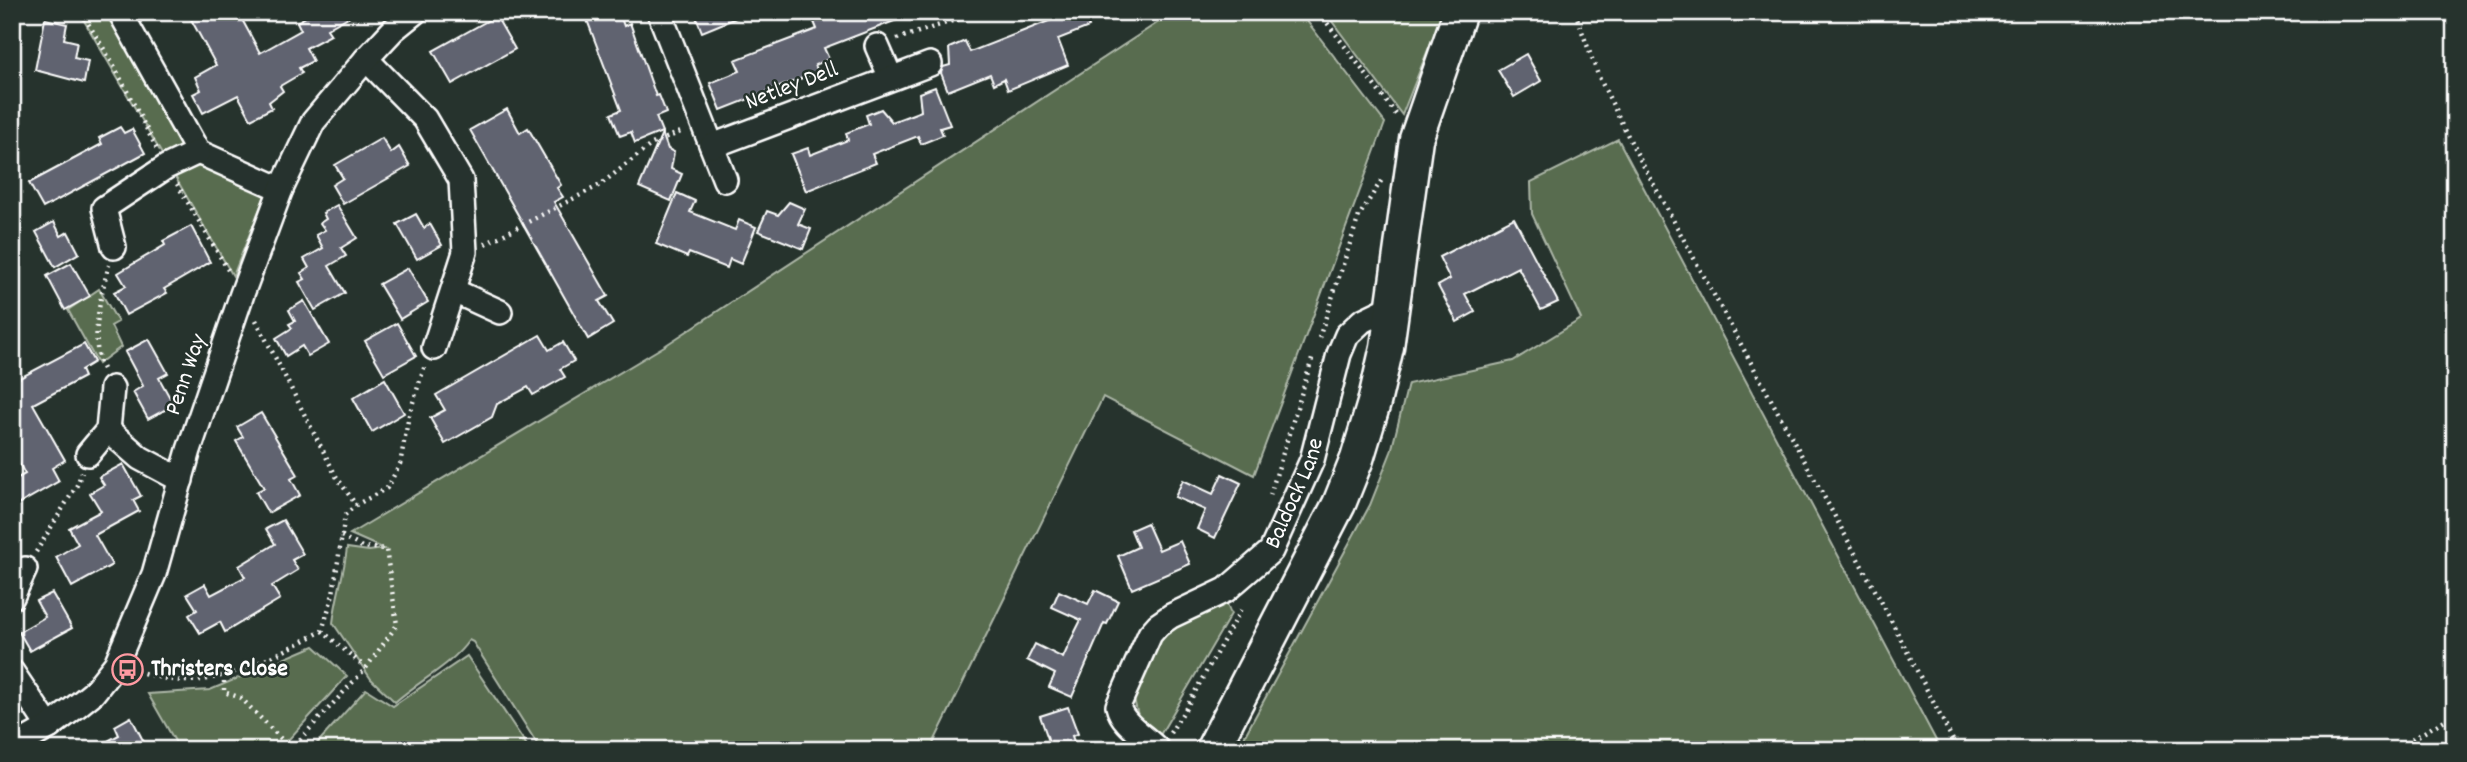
<svg xmlns="http://www.w3.org/2000/svg" width="2467" height="762" viewBox="0 0 2467 762" font-family="Dekko,sans-serif">
  <style>
    .green { fill: #586c4f; stroke: #acb6a7; stroke-width: 2 }
    .building { fill: #606370; stroke: #fff; stroke-width: 2 }
    .lines { fill: none; stroke-linecap: round; stroke-linejoin: round }
    .street-casing { stroke: #fff; stroke-width: 28 }
    .secondary-casing { stroke: #fff; stroke-width: 37 }
    .path { stroke: #fff; stroke-width: 4.5; stroke-dasharray: 2 5; stroke-linecap: butt }
    .street { stroke: #26332d; stroke-width: 23 }
    .secondary { stroke: #26332d; stroke-width: 32 }
    .labels { text-anchor: middle; dominant-baseline: central; stroke-width: 5; stroke-linejoin: round; paint-order: stroke }
    .street-label { font-size: 24px; fill: #fff; stroke: #26332d }
    .poi-label { font-size: 24px; font-weight: bold; fill: #fff; stroke: #26332d; text-anchor: start }
  </style>
  <rect width="100%" height="100%" fill="#26332d"/>
  <filter id="ink" filterUnits="userSpaceOnUse"><feTurbulence type="fractalNoise" baseFrequency=".0143" numOctaves="2"/><feDisplacementMap in="SourceGraphic" scale="14" xChannelSelector="R" yChannelSelector="G"/><feConvolveMatrix kernelMatrix="1 2 1 2 8 2 1 2 1" color-interpolation-filters="sRGB"/></filter>
  <g filter="url(#ink)">
    <g class="green">
      <polygon points="79,12 115,12 200,163 266,193 233,276"/>
      <path d="M1174 12H1300L1385 123 1254 475 1103 397 930 750H541L473 642 469 640C452 665 419 681 395 702L371 679 333 623C336 597 344 574 347 548L369 551 384 549 350 534 666 345Z"/>
      <polygon points="1325,12 1443,12 1402,115"/>
      <polygon points="1618,139 1941,750 1237,750 1370,505 1391,452 1408,384 1513,361 1581,319 1532,214 1531,182"/>
      <polygon points="99,289 118,322 111,326 121,347 98,364 68,310"/>
      <polygon points="1224,597 1231,614 1160,735 1139,720 1134,699 1136,686 1163,629"/>
      <polygon points="314,646 347,676 279,750 180,750 148,694 210,690"/>
      <polygon points="467,656 530,750 311,750 366,689 393,706"/>
    </g>
    <g class="building">
      <polygon points="187,12 238,12 260,53 301,30 297,22 315,12 357,12 327,29 331,35 306,48 313,61 299,68 302,73 280,86 283,91 269,102 272,108 251,119 238,95 203,113 193,94 201,90 195,77 216,65"/>
      <polygon points="584,12 619,12 624,26 630,23 656,96 659,95 666,113 656,117 662,132 635,143 631,132 620,136 611,114 621,110"/>
      <polygon points="694,12 748,12 748,13 702,32"/>
      <polygon points="838,12 915,13 824,48 829,59 815,65 818,72 721,110 710,83 740,71 735,60 817,29 814,22"/>
      <polygon points="1051,12 1083,12 1089,27 1058,39 1068,65 1008,90 1004,79 994,84 990,74 948,91 941,73 943,67 950,65 949,48 965,41 970,52 1054,19"/>
      <polygon points="496,16 515,49 452,84 433,51"/>
      <polygon points="45,19 67,24 64,39 77,42 74,58 88,61 84,83 35,70"/>
      <polygon points="1526,54 1541,81 1514,97 1498,70"/>
      <polygon points="935,87 950,125 940,128 943,135 921,144 918,136 872,154 876,163 806,191 791,154 808,148 810,155 848,140 846,133 869,124 866,115 881,109 892,122 921,111 919,93"/>
      <polygon points="507,109 520,133 528,128 561,185 557,188 563,197 554,202 608,296 599,301 613,324 588,339 470,130"/>
      <polygon points="120,127 124,133 132,129 145,153 43,208 29,183 102,144 99,138"/>
      <polygon points="662,133 668,149 674,152 671,169 682,174 671,201 639,187"/>
      <polygon points="382,138 391,153 399,147 410,166 343,204 332,185 343,178 335,165"/>
      <polygon points="677,193 695,201 690,212 735,230 739,220 756,227 741,264 730,259 727,268 689,253 687,257 656,244"/>
      <polygon points="789,202 805,209 798,224 811,229 803,249 758,231 767,211 778,215"/>
      <polygon points="337,205 357,238 341,248 346,256 329,266 345,293 315,310 299,282 305,279 301,273 309,268 304,259 323,248 316,235 325,230 320,223 326,219 323,213"/>
      <polygon points="416,214 424,228 430,224 442,245 417,259 397,224"/>
      <polygon points="1514,218 1558,302 1541,310 1518,267 1465,294 1475,312 1457,322 1438,286 1450,279 1439,257"/>
      <polygon points="54,222 61,236 68,232 79,253 55,267 36,232"/>
      <polygon points="191,226 210,262 164,289 167,293 126,315 114,292 126,286 118,273 165,245 163,241"/>
      <polygon points="71,263 90,296 65,310 47,276"/>
      <polygon points="408,268 428,302 400,319 379,284"/>
      <polygon points="304,301 329,344 308,356 302,346 286,356 276,338 292,328 289,324 295,321 289,310"/>
      <polygon points="397,323 416,356 384,374 365,341"/>
      <polygon points="540,335 549,350 563,342 574,361 560,369 565,377 533,395 528,387 497,404 492,417 445,444 430,418 445,410 436,395"/>
      <polygon points="149,339 168,373 159,378 174,405 148,419 133,392 143,386 125,352"/>
      <polygon points="84,344 94,362 81,370 84,377 33,404 65,460 52,468 59,481 12,508 12,481 25,474 12,451 12,382"/>
      <polygon points="385,379 404,413 372,432 353,398"/>
      <polygon points="261,413 298,475 291,479 300,495 268,513 256,492 264,488 236,441 243,437 237,427"/>
      <polygon points="123,464 141,496 133,500 139,511 95,535 112,565 72,587 56,557 78,544 69,528 101,511 90,493 104,485 99,477"/>
      <polygon points="1222,474 1241,483 1215,538 1197,529 1205,510 1175,497 1183,480 1213,494"/>
      <polygon points="283,520 303,554 292,560 298,570 272,586 280,599 225,632 220,622 200,633 189,615 197,610 187,594 205,584 211,595 245,577 239,566 275,544 266,529"/>
      <polygon points="1147,523 1159,550 1180,541 1190,564 1132,589 1118,556 1138,547 1131,530"/>
      <polygon points="1095,590 1118,601 1107,624 1104,623 1072,697 1049,687 1055,674 1027,660 1035,644 1063,658 1071,640 1081,620 1052,607 1059,591 1088,604"/>
      <polygon points="52,593 72,628 30,651 19,632 45,617 36,601"/>
      <polygon points="1068,707 1078,734 1072,736 1077,750 1052,750 1040,716"/>
      <polygon points="131,717 148,750 91,750 119,735 115,726"/>
    </g>
    <g class="lines">
      <defs>
        <g id="street">
          <polyline points="120,12 198,152 281,189"/>
          <polyline points="659,12 725,180"/>
          <polyline points="877,46 891,78"/>
          <polyline points="366,59 425,119 461,180 465,252 434,348"/>
          <polyline points="712,146 930,64"/>
          <polyline points="114,247 104,208 166,167 198,152"/>
          <polyline points="454,291 500,312"/>
          <polyline points="108,430 140,458 181,480"/>
          <polyline points="88,454 108,430 112,388"/>
          <polyline points="12,597 25,569"/>
          <polyline points="12,672 49,727"/>
          <polyline points="12,748 49,727 73,709 93,693 116,664 154,574 189,450 242,294 281,189 313,122 366,59 394,29 415,12"/>
          <path id="s1" d="M1158 750C1145 736 1122 724 1118 706L1150 634 1158 625 1171 616 1226 590 1271 551 1312 460 1339 354 1347 335 1362 321 1393 306"/>
        </g>
        <polyline id="secondary" points="1212,750 1339,504 1357,459 1374,403 1387,347 1416,139 1460,12"/>
      </defs>
      <use href="#street" class="street-casing"/>
      <use href="#secondary" class="secondary-casing"/>
      <g class="path">
        <polyline points="81,12 112,62 157,149"/>
        <polyline points="1319,12 1398,117"/>
        <polyline points="1575,12 1598,75 1636,152 1881,601 1958,750"/>
        <polyline points="897,39 980,12"/>
        <polyline points="177,184 228,270"/>
        <polyline points="485,244 600,185 652,144 683,131"/>
        <polyline points="256,320 336,476 356,505"/>
        <polyline points="1319,338 1359,216 1383,178"/>
        <path d="M103 369C89 343 101 293 109 265"/>
        <polyline points="1270,495 1313,356"/>
        <polyline points="36,552 77,485 82,472"/>
        <polyline points="322,631 366,668"/>
        <path d="M137 671C153 676 173 682 190 681 237 678 282 652 322 631L333 594 345 515 356 505 387 488 400 464 409 415 425 365"/>
        <polyline points="224,674 224,692 241,698 291,749"/>
        <polyline points="1170,733 1186,708 1242,607"/>
        <polyline points="290,750 366,668 397,625 386,549 362,547 341,536"/>
        <polyline points="2394,750 2455,714"/>
      </g>
      <use href="#street" class="street"/>
      <use href="#secondary" class="secondary"/>
    </g>
  </g>
  <defs>
    <symbol id="bus-ring" viewBox="-11 -11 22 22"><circle r="9.5" fill="#26332d" stroke="#ff9aa2" stroke-width="1.5"/><path d="M-5-6H5V4H4V6H2V4H-2V6H-4V4H-5ZM-3.5-4V0h7V-4ZM-3.5 1.2v1.5H-2V1.2ZM2 1.2v1.5H3.5V1.2Z" fill="#ff9aa2"/></symbol>
  </defs>
  <g fill-rule="evenodd">
    <use href="#bus-ring" x="110" y="652" width="35" height="35"/>
  </g>
  <g class="labels">
    <g class="street-label">
      <text transform="translate(792 87) rotate(-21)">Netley Dell</text>
      <text transform="translate(187 375) rotate(-71)">Penn Way</text>
      <text stroke="none"><textPath href="#s1" startOffset="350">Baldock Lane</textPath></text>
    </g>
    <g class="poi-label">
      <text x="151" y="670">Thristers Close</text>
    </g>
  </g>
  <rect width="2467" height="762" fill="none" stroke="#26332d" stroke-width="42"/>
  <rect x="21" y="21" width="2425" height="720" fill="none" stroke="#fff" stroke-width="2.5" filter="url(#ink)"/>
</svg>
